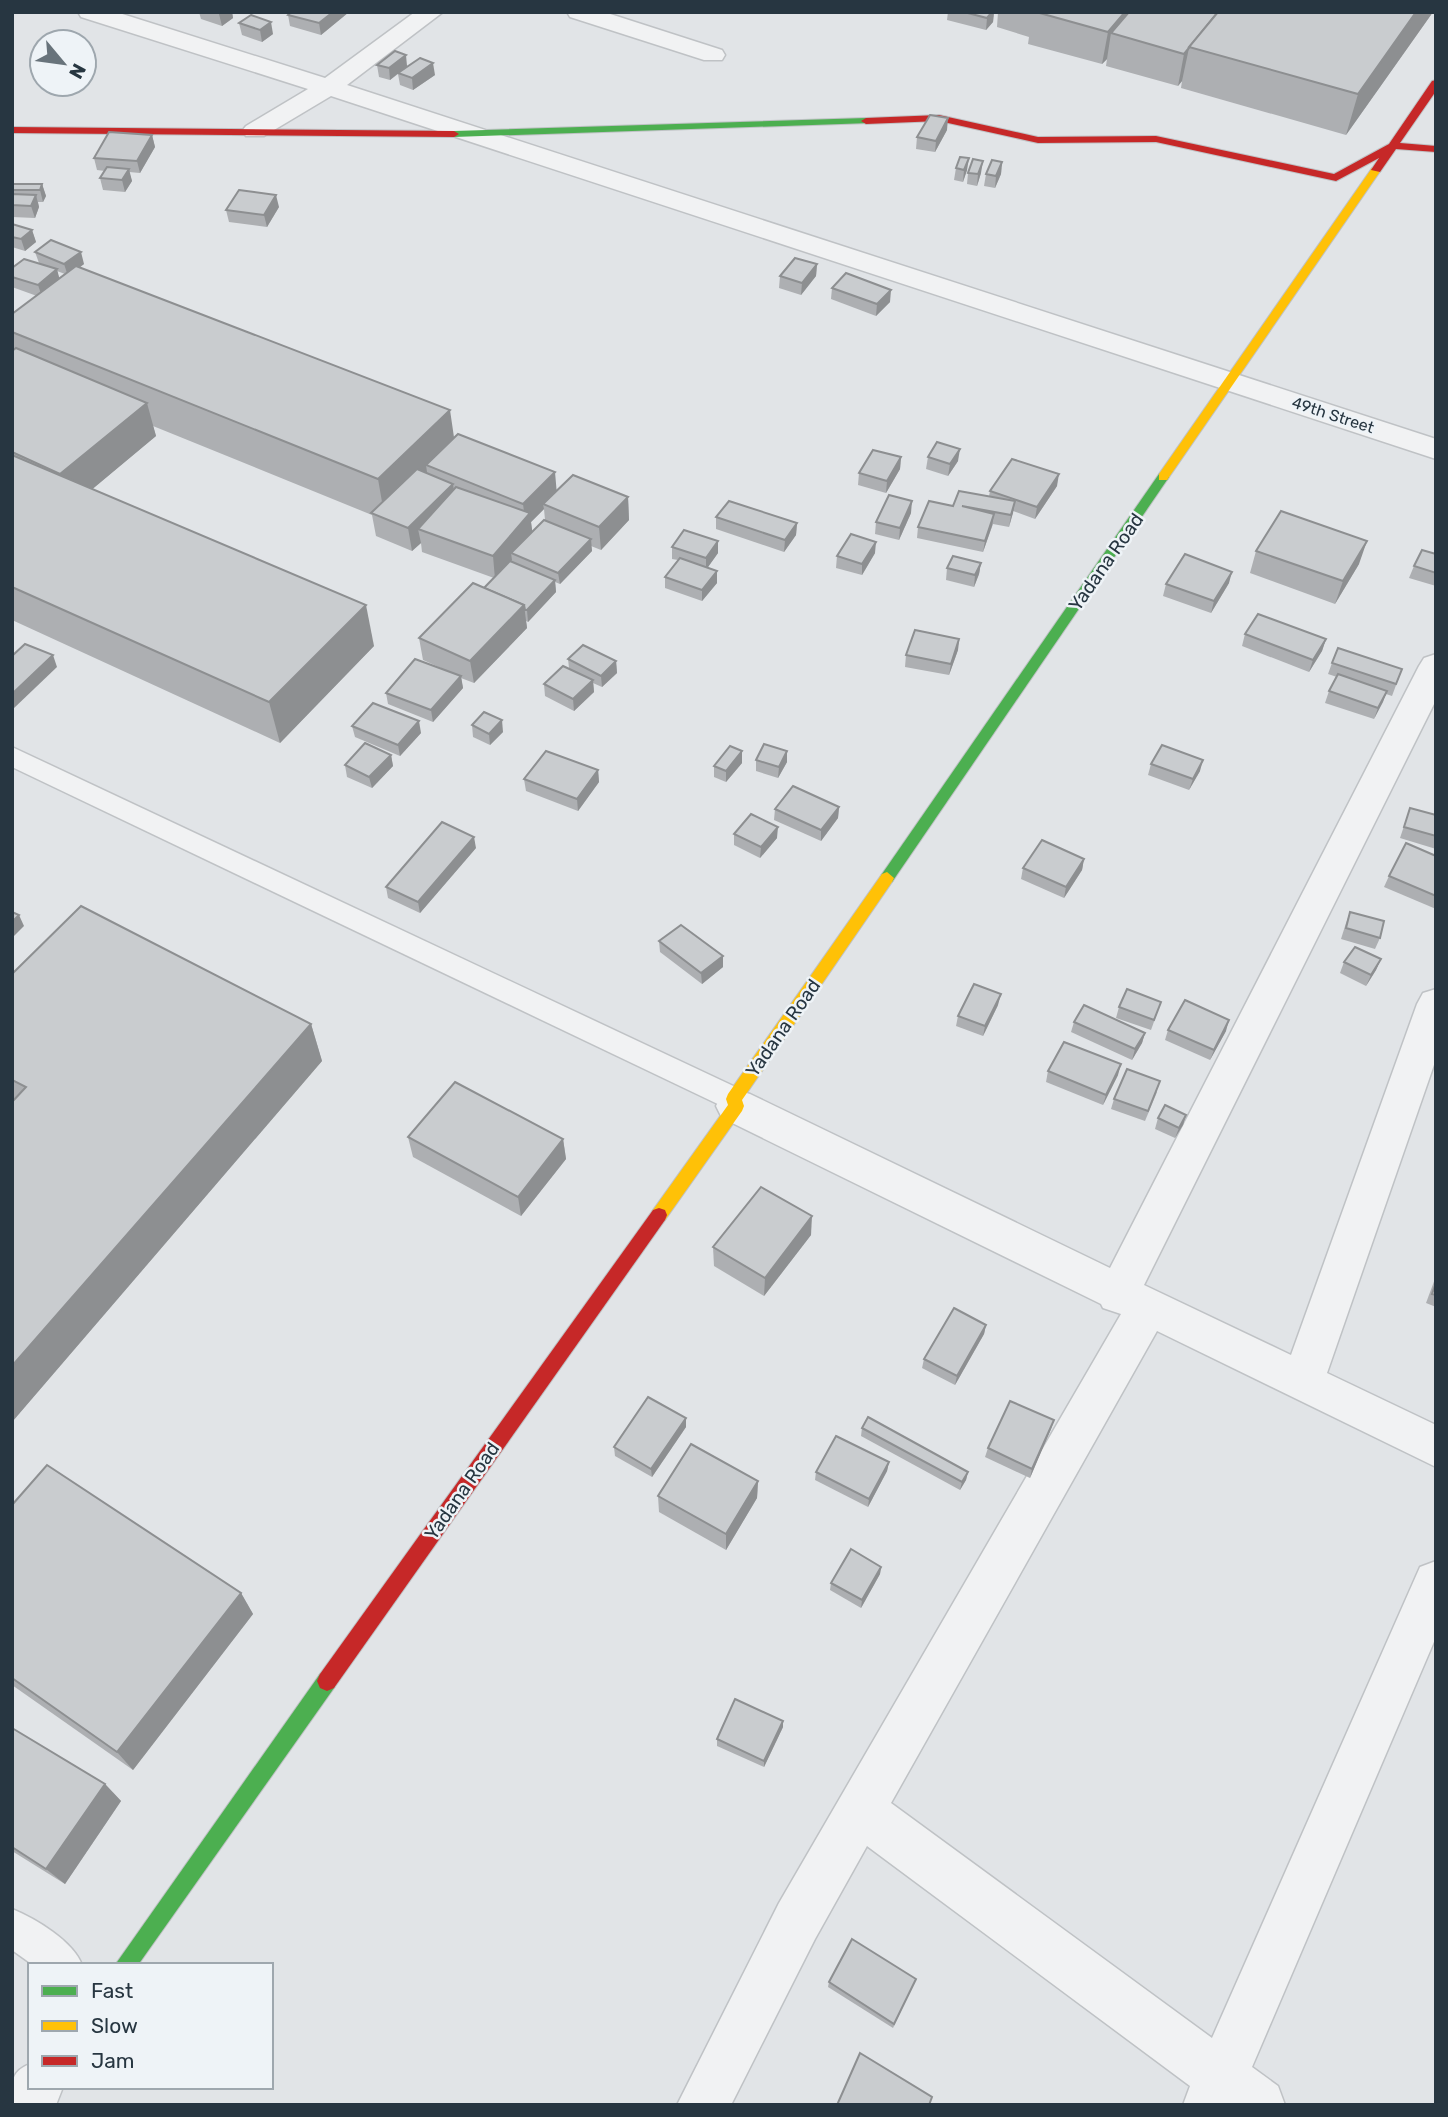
<svg xmlns="http://www.w3.org/2000/svg" width="1448" height="2117" viewBox="0 0 1448 2117" font-family="Rubik,sans-serif">
  <style>
    .lines { fill: none; stroke-linecap: round; stroke-linejoin: round }
    .lane-casing { stroke: #bfc2c5; stroke-width: 3 }
    .street-casing { stroke: #bfc2c5; stroke-width: 3 }
    .fast-casing { stroke: #bfc2c5; stroke-width: 2 }
    .slow-casing { stroke: #bfc2c5; stroke-width: 2 }
    .jam-casing { stroke: #bfc2c5; stroke-width: 2 }
    .lane { fill: #f1f2f3; fill-rule: evenodd }
    .street { fill: #f1f2f3; fill-rule: evenodd }
    .fast { fill: #4caf50; fill-rule: evenodd }
    .slow { fill: #ffc107; fill-rule: evenodd }
    .jam { fill: #c62828; fill-rule: evenodd }
    .wall { fill: #adafb2; fill-rule: evenodd }
    .shaded-wall { fill: #8d8f91 }
    .building { fill: #c9cccf; stroke: #8d8f91; stroke-width: 2 }
    .labels { text-anchor: middle; dominant-baseline: central; stroke-width: 5; stroke-linejoin: round; paint-order: stroke }
    .far-street-label { font-size: 16px; fill: #273641; stroke: #eef3f7 }
    .street-label { font-size: 19px; fill: #273641; stroke: #eef3f7 }
  </style>
  <rect width="100%" height="100%" fill="#e1e4e7"/>
  <g class="lines">
    <defs>
      <g id="lane">
        <polygon points="12,747 744,1091 748,1099 744,1107 734,1111 724,1107 12,767"/>
        <path d="M12 1909C36 1919 73 1941 82 1965H33L12 1950Z"/>
      </g>
      <g id="street">
        <polygon points="78,12 116,12 325,78 415,12 443,12 347,85 1436,439 1436,459 331,96 264,136 246,136 242,131 246,126 308,89 81,17"/>
        <polygon points="567,12 604,12 722,50 725,55 722,60 704,60 570,17"/>
        <polygon points="1436,654 1436,700 1144,1285 1291,1355 1417,1004 1423,993 1436,989 1436,1059 1327,1373 1436,1425 1436,1467 1157,1331 891,1803 1212,2038 1420,1567 1436,1561 1436,1637 1252,2067 1278,2086 1285,2105 1183,2105 1190,2086 867,1846 815,1939 731,2105 677,2105 779,1903 1121,1314 1103,1308 1101,1304 722,1118 716,1106 722,1094 736,1090 750,1094 1110,1268 1419,666 1424,658"/>
        <path d="M30 2064V2087H63L56 2105H12C12 2085 9 2072 30 2064Z"/>
      </g>
      <g id="fast">
        <polygon points="866,118 871,121 870,123 454,137 449,134 454,131"/>
        <polygon points="1163,473 1169,477 1167,480 892,882 882,882 880,878 882,874 1159,474"/>
        <polygon points="327,1671 334,1674 337,1681 334,1688 138,1965 115,1965 320,1674"/>
      </g>
      <g id="slow">
        <polygon points="1372,168 1381,170 1167,480 1159,480 1159,474"/>
        <polygon points="887,872 894,878 892,882 742,1100 744,1106 742,1111 665,1220 659,1222 653,1220 651,1215 653,1210 728,1105 726,1099 728,1094 882,874"/>
      </g>
      <g id="jam">
        <polygon points="1436,80 1436,91 1400,143 1436,146 1436,152 1396,149 1380,172 1371,170 1379,158 1336,181 1156,142 1038,143 939,121 866,124 861,121 866,118 939,115 1038,137 1156,136 1334,174 1389,144 1432,81"/>
        <polygon points="12,127 454,131 459,134 454,137 12,133"/>
        <polygon points="659,1208 665,1210 667,1215 665,1220 334,1688 327,1691 320,1688 317,1681 320,1674 653,1210"/>
      </g>
    </defs>
    <use href="#lane" class="lane-casing"/>
    <use href="#street" class="street-casing"/>
    <use href="#fast" class="fast-casing"/>
    <use href="#slow" class="slow-casing"/>
    <use href="#jam" class="jam-casing"/>
    <use href="#lane" class="lane"/>
    <use href="#street" class="street"/>
    <use href="#fast" class="fast"/>
    <use href="#slow" class="slow"/>
    <use href="#jam" class="jam"/>
  </g>
  <g class="wall">
    <polygon points="199,12 232,12 233,18 222,26 201,19"/>
    <polygon points="291,12 349,12 321,35 290,26 288,15"/>
    <polygon points="948,12 994,12 993,22 986,30 947,20"/>
    <polygon points="998,12 1433,12 1346,135 1181,88 1182,81 1178,86 1106,66 1107,59 1102,64 1028,44 1029,37 997,27"/>
    <polygon points="239,23 273,34 262,42 242,35"/>
    <polygon points="377,65 407,66 435,75 413,90 400,85 398,74 390,80 379,77"/>
    <polygon points="947,130 935,152 916,149 917,137"/>
    <polygon points="152,135 155,147 140,173 129,172 132,181 125,192 103,190 100,178 105,171 97,170 94,158"/>
    <polygon points="1002,162 1001,174 995,188 984,186 986,174"/>
    <polygon points="956,168 967,170 963,182 954,180"/>
    <polygon points="968,173 981,173 977,186 967,184"/>
    <polygon points="12,184 42,184 46,196 43,202 38,202 39,207 35,218 12,217"/>
    <polygon points="279,207 267,227 229,222 226,210"/>
    <polygon points="12,224 32,230 36,242 25,251 12,247"/>
    <path d="M35 252 84 264 80 267 454 438 557 490 628 497 629 520 601 550 591 546 592 551 560 584 555 582 556 592 528 622 526 621 527 628 474 683 461 678 463 688 433 722 388 704 386 693 441 668 423 660 419 638 484 588 494 578 422 552 421 543 412 551 376 536 372 515 153 426 156 436 92 489 374 646 280 743 12 620V314L37 296 12 287V268L39 263ZM57 271 65 274 59 278ZM544 509 545 520 532 532 531 522Z"/>
    <polygon points="817,264 816,276 801,295 779,288 780,276"/>
    <polygon points="832,288 890,302 876,316 831,299"/>
    <polygon points="901,457 900,469 886,493 858,485 859,473"/>
    <polygon points="928,457 958,461 948,476 926,469"/>
    <polygon points="1057,486 1035,519 1013,511 1009,527 993,524 983,552 917,538 918,527 953,506 989,496 990,491"/>
    <polygon points="911,513 899,540 875,534 876,522"/>
    <polygon points="716,517 797,523 796,535 784,552 716,529"/>
    <polygon points="672,547 718,553 707,568 717,571 717,583 702,601 665,588 665,577 678,560 672,559"/>
    <polygon points="1256,551 1359,564 1335,604 1250,573"/>
    <polygon points="875,553 862,575 836,568 837,556"/>
    <polygon points="1436,554 1436,586 1409,578 1414,566"/>
    <polygon points="981,563 979,574 974,587 946,580 947,568"/>
    <polygon points="1229,583 1211,613 1163,596 1166,584"/>
    <polygon points="1245,634 1326,639 1322,651 1309,672 1242,646"/>
    <polygon points="959,639 958,650 949,675 905,667 906,655"/>
    <polygon points="568,659 616,661 617,673 602,687 593,683 594,692 574,711 545,696 544,684 569,668"/>
    <polygon points="1332,663 1402,669 1392,696 1386,694 1374,719 1325,703 1329,691 1337,677 1328,674"/>
    <polygon points="472,725 503,732 490,745 473,737"/>
    <polygon points="352,726 421,733 400,756 355,737"/>
    <polygon points="787,751 787,762 778,778 756,771 756,760"/>
    <polygon points="391,755 393,766 372,788 347,777 345,765"/>
    <polygon points="742,763 726,782 714,777 714,766"/>
    <polygon points="1151,764 1200,771 1189,790 1148,775"/>
    <polygon points="598,770 599,782 578,811 526,791 524,779"/>
    <polygon points="839,807 838,818 821,841 774,820 775,809"/>
    <polygon points="1410,808 1436,815 1436,849 1400,838"/>
    <polygon points="734,834 777,838 760,858 734,845"/>
    <polygon points="476,848 420,913 388,898 386,887"/>
    <polygon points="1436,856 1436,909 1384,887 1389,876"/>
    <polygon points="1084,859 1082,870 1064,898 1021,879 1023,868"/>
    <polygon points="1350,912 1380,938 1375,949 1341,939 1346,923"/>
    <polygon points="659,941 723,967 702,984 660,952"/>
    <polygon points="1381,959 1376,970 1366,986 1340,973 1344,962"/>
    <polygon points="12,974 311,1024 322,1061 12,1422"/>
    <polygon points="1161,1002 1151,1030 1116,1018 1119,1007"/>
    <polygon points="998,1005 983,1036 956,1026 958,1016"/>
    <polygon points="1074,1022 1145,1033 1142,1043 1132,1060 1071,1032"/>
    <polygon points="1168,1030 1226,1031 1210,1060 1165,1040"/>
    <polygon points="1048,1071 1118,1075 1103,1105 1046,1082"/>
    <polygon points="1157,1092 1145,1121 1111,1109 1114,1099"/>
    <polygon points="1186,1115 1183,1125 1175,1138 1155,1129 1158,1118"/>
    <polygon points="408,1137 563,1139 566,1159 521,1216 413,1157"/>
    <polygon points="811,1235 764,1296 714,1266 713,1247"/>
    <polygon points="1436,1276 1436,1307 1426,1303"/>
    <polygon points="986,1325 984,1334 955,1385 922,1368 924,1359"/>
    <polygon points="686,1418 686,1427 652,1477 615,1456 614,1447"/>
    <polygon points="1054,1420 1030,1478 985,1457 988,1448"/>
    <polygon points="862,1428 968,1472 966,1480 960,1490 861,1436"/>
    <polygon points="889,1462 887,1471 868,1507 815,1480 816,1472"/>
    <polygon points="758,1481 757,1498 726,1550 659,1512 658,1496"/>
    <polygon points="12,1505 241,1593 253,1614 133,1770 12,1685"/>
    <polygon points="881,1567 880,1574 861,1608 830,1590 831,1583"/>
    <polygon points="783,1721 783,1727 764,1767 717,1746 717,1739"/>
    <polygon points="12,1728 105,1784 121,1801 65,1884 12,1851"/>
    <polygon points="916,1979 893,2028 828,1987 829,1982"/>
  </g>
  <g class="shaded-wall">
    <polygon points="222,12 232,12 233,18 222,26 219,14"/>
    <polygon points="333,12 349,12 321,35 319,23"/>
    <polygon points="992,12 994,12 993,22 986,30 987,18"/>
    <polygon points="1125,12 1147,12 1111,33 1107,59 1102,64 1108,32"/>
    <polygon points="1416,12 1433,12 1346,135 1358,94"/>
    <polygon points="271,22 273,34 262,42 260,30"/>
    <polygon points="1189,48 1182,81 1178,86 1184,54"/>
    <polygon points="406,55 407,66 390,80 389,68"/>
    <polygon points="433,63 435,75 413,90 412,78"/>
    <polygon points="948,118 947,130 935,152 936,141"/>
    <polygon points="152,135 155,147 140,173 137,161"/>
    <polygon points="969,158 967,170 963,182 964,170"/>
    <polygon points="983,161 981,173 977,186 978,174"/>
    <polygon points="1002,162 1001,174 995,188 996,176"/>
    <polygon points="129,169 132,181 125,192 122,180"/>
    <polygon points="42,184 46,196 43,202 40,190"/>
    <polygon points="36,195 39,207 35,218 31,206"/>
    <polygon points="276,195 279,207 267,227 264,215"/>
    <polygon points="32,230 36,242 25,251 21,239"/>
    <polygon points="81,252 84,264 68,276 64,264"/>
    <polygon points="817,264 816,276 801,295 802,283"/>
    <polygon points="57,269 60,281 42,297 38,285"/>
    <polygon points="891,290 890,302 876,316 877,304"/>
    <polygon points="147,403 156,436 71,507 60,474"/>
    <polygon points="450,410 456,451 426,465 428,479 385,519 378,479"/>
    <polygon points="960,449 958,461 948,476 950,464"/>
    <polygon points="901,457 900,469 886,493 887,481"/>
    <polygon points="555,472 557,495 543,504 544,509 531,522 533,536 511,553 512,560 495,579 493,556 525,519 523,504"/>
    <polygon points="1059,474 1057,486 1035,519 1037,507"/>
    <polygon points="453,484 456,507 418,529 421,543 412,551 408,528"/>
    <polygon points="628,497 629,520 601,550 599,527"/>
    <polygon points="912,501 911,513 899,540 900,528"/>
    <polygon points="1015,501 1013,513 1009,527 1011,515"/>
    <polygon points="994,514 992,526 983,552 985,541"/>
    <polygon points="797,523 796,535 784,552 785,540"/>
    <polygon points="591,539 592,551 560,584 558,573"/>
    <polygon points="718,541 718,553 706,570 706,558"/>
    <polygon points="1367,541 1359,564 1335,604 1343,581"/>
    <polygon points="876,542 875,553 862,575 862,564"/>
    <polygon points="981,563 979,574 974,587 975,575"/>
    <polygon points="717,571 717,583 702,601 702,590"/>
    <polygon points="1232,572 1229,583 1211,613 1214,601"/>
    <polygon points="555,580 556,592 528,622 527,610"/>
    <polygon points="366,605 374,646 280,743 269,702"/>
    <polygon points="524,605 527,628 474,683 470,661"/>
    <polygon points="959,639 958,650 949,675 951,664"/>
    <polygon points="1326,639 1322,651 1309,672 1313,660"/>
    <polygon points="53,655 57,667 12,710 12,694"/>
    <polygon points="616,661 617,673 602,687 601,676"/>
    <polygon points="461,676 463,688 433,722 431,710"/>
    <polygon points="593,680 594,692 574,711 573,699"/>
    <polygon points="1387,691 1383,702 1374,719 1378,708"/>
    <polygon points="502,720 503,732 490,745 489,734"/>
    <polygon points="419,721 421,733 400,756 398,745"/>
    <polygon points="742,751 742,763 726,782 726,771"/>
    <polygon points="787,751 787,762 778,778 779,767"/>
    <polygon points="391,755 393,766 372,788 369,777"/>
    <polygon points="1203,760 1200,771 1189,790 1193,779"/>
    <polygon points="598,770 599,782 578,811 577,799"/>
    <polygon points="839,807 838,818 821,841 821,830"/>
    <polygon points="778,827 777,838 760,858 761,847"/>
    <polygon points="474,837 476,848 420,913 418,902"/>
    <polygon points="1084,859 1082,870 1064,898 1066,887"/>
    <polygon points="19,915 24,926 12,938 12,922"/>
    <polygon points="723,956 723,967 702,984 701,973"/>
    <polygon points="1381,959 1376,970 1366,986 1371,975"/>
    <polygon points="1001,994 998,1005 983,1036 985,1026"/>
    <polygon points="1229,1020 1226,1031 1210,1060 1214,1050"/>
    <polygon points="311,1024 322,1061 12,1422 12,1366"/>
    <polygon points="1145,1033 1142,1043 1132,1060 1135,1049"/>
    <polygon points="1121,1064 1118,1075 1103,1105 1106,1095"/>
    <polygon points="1186,1115 1183,1125 1175,1138 1179,1128"/>
    <polygon points="563,1139 566,1159 521,1216 518,1197"/>
    <polygon points="812,1216 811,1235 764,1296 765,1278"/>
    <polygon points="986,1325 984,1334 955,1385 957,1376"/>
    <polygon points="686,1418 686,1427 652,1477 651,1469"/>
    <polygon points="1054,1420 1051,1429 1030,1478 1032,1469"/>
    <polygon points="889,1462 887,1471 868,1507 869,1499"/>
    <polygon points="968,1472 966,1480 960,1490 962,1482"/>
    <polygon points="758,1481 757,1498 726,1550 726,1534"/>
    <polygon points="881,1567 880,1574 861,1608 862,1600"/>
    <polygon points="241,1593 253,1614 133,1770 117,1752"/>
    <polygon points="783,1721 783,1727 764,1767 764,1761"/>
    <polygon points="105,1784 121,1801 65,1884 46,1869"/>
  </g>
  <g class="building">
    <polygon points="291,12 333,12 319,23 288,15"/>
    <polygon points="964,12 992,12 987,18"/>
    <polygon points="1036,12 1125,12 1108,32"/>
    <polygon points="1129,12 1218,12 1184,54 1111,33"/>
    <polygon points="1218,12 1416,12 1358,94 1189,47"/>
    <polygon points="251,15 271,22 260,30 239,23"/>
    <polygon points="395,51 406,55 389,68 377,65"/>
    <polygon points="420,58 433,63 412,78 398,73"/>
    <polygon points="930,115 948,118 936,141 917,137"/>
    <polygon points="109,132 152,135 137,161 94,158"/>
    <polygon points="960,157 969,158 964,170 956,168"/>
    <polygon points="973,159 983,161 978,174 968,173"/>
    <polygon points="992,160 1002,162 996,176 986,174"/>
    <polygon points="107,167 129,169 122,180 100,178"/>
    <polygon points="12,184 42,184 40,190 12,190"/>
    <polygon points="239,190 276,195 264,215 226,210"/>
    <polygon points="12,194 36,195 31,206 12,205"/>
    <polygon points="12,224 32,230 21,239 12,237"/>
    <polygon points="51,240 81,252 64,264 35,252"/>
    <polygon points="795,258 817,264 802,283 780,276"/>
    <polygon points="24,259 57,269 38,285 12,277 12,268"/>
    <polygon points="76,266 450,410 378,479 12,332 12,314"/>
    <polygon points="846,273 891,290 877,304 832,288"/>
    <polygon points="16,348 147,403 60,474 12,452 12,351"/>
    <polygon points="458,434 555,472 523,504 426,465"/>
    <polygon points="937,442 960,449 950,464 928,457"/>
    <polygon points="873,450 901,457 887,481 859,473"/>
    <polygon points="12,455 366,605 269,702 12,587"/>
    <polygon points="1012,459 1059,474 1037,507 990,491"/>
    <polygon points="417,469 453,484 408,528 371,513"/>
    <polygon points="573,475 628,497 599,527 543,504"/>
    <polygon points="456,487 530,513 493,556 418,529"/>
    <polygon points="959,491 1015,501 1011,515 962,506 994,514 985,541 918,527 929,501 953,506"/>
    <polygon points="889,495 912,501 900,528 876,522"/>
    <polygon points="729,501 797,523 785,540 716,517"/>
    <polygon points="1281,511 1367,541 1343,581 1256,551"/>
    <polygon points="544,520 591,539 558,573 511,553"/>
    <polygon points="684,530 718,541 706,558 672,547"/>
    <polygon points="851,534 876,542 862,564 837,556"/>
    <polygon points="1422,550 1436,554 1436,573 1414,566"/>
    <polygon points="1185,554 1232,572 1214,601 1166,584"/>
    <polygon points="953,556 981,563 975,575 947,568"/>
    <polygon points="680,558 717,571 702,590 665,577"/>
    <polygon points="510,561 555,580 527,610 525,610 524,605 484,588"/>
    <polygon points="473,583 524,605 470,661 419,638"/>
    <polygon points="1258,614 1326,639 1313,660 1245,634"/>
    <polygon points="915,630 959,639 951,664 906,655"/>
    <polygon points="25,644 53,655 12,694 12,656"/>
    <polygon points="583,645 616,661 601,676 568,659"/>
    <polygon points="1338,648 1402,669 1396,684 1332,663"/>
    <polygon points="415,659 461,676 431,710 386,693"/>
    <polygon points="563,666 593,680 573,699 544,684"/>
    <polygon points="1338,674 1387,691 1378,708 1329,691"/>
    <polygon points="373,703 419,721 398,745 352,726"/>
    <polygon points="484,712 502,720 489,734 472,725"/>
    <polygon points="365,743 391,755 369,777 345,765"/>
    <polygon points="764,744 787,751 779,767 756,760"/>
    <polygon points="1162,745 1203,760 1193,779 1151,764"/>
    <polygon points="730,746 742,751 726,771 714,766"/>
    <polygon points="546,751 598,770 577,799 524,779"/>
    <polygon points="793,786 839,807 821,830 775,809"/>
    <polygon points="1410,808 1436,815 1436,836 1404,827"/>
    <polygon points="751,814 778,827 761,847 734,834"/>
    <polygon points="442,822 474,837 418,902 386,887"/>
    <polygon points="1042,840 1084,859 1066,887 1023,868"/>
    <polygon points="1406,843 1436,856 1436,896 1389,876"/>
    <polygon points="81,906 311,1024 12,1366 12,1102 26,1087 12,1080 12,974"/>
    <polygon points="12,912 19,915 12,922"/>
    <polygon points="1350,912 1384,921 1380,938 1346,928"/>
    <polygon points="681,925 723,956 701,973 659,941"/>
    <polygon points="1355,947 1381,959 1371,975 1344,962"/>
    <polygon points="974,984 1001,994 985,1026 958,1016"/>
    <polygon points="1127,989 1161,1002 1154,1020 1119,1007"/>
    <polygon points="1185,1000 1229,1020 1214,1050 1168,1030"/>
    <polygon points="1084,1005 1145,1033 1135,1049 1074,1022"/>
    <polygon points="1064,1042 1121,1064 1106,1095 1048,1071"/>
    <polygon points="1127,1069 1160,1081 1148,1111 1114,1099"/>
    <polygon points="455,1082 563,1139 518,1197 408,1137"/>
    <polygon points="1165,1105 1186,1115 1179,1128 1158,1118"/>
    <polygon points="761,1187 812,1216 765,1278 713,1247"/>
    <polygon points="1436,1283 1436,1295 1432,1294"/>
    <polygon points="954,1308 986,1325 957,1376 924,1359"/>
    <polygon points="648,1397 686,1418 651,1469 614,1447"/>
    <polygon points="1010,1401 1054,1420 1032,1469 988,1448"/>
    <polygon points="868,1417 968,1472 962,1482 862,1428"/>
    <polygon points="836,1436 889,1462 869,1499 816,1472"/>
    <polygon points="691,1444 758,1481 726,1534 658,1496"/>
    <polygon points="47,1465 241,1593 117,1752 12,1678 12,1505"/>
    <polygon points="851,1549 881,1567 862,1600 831,1583"/>
    <polygon points="735,1699 783,1721 764,1761 717,1739"/>
    <polygon points="12,1728 105,1784 46,1869 12,1847"/>
    <polygon points="852,1939 916,1979 894,2024 829,1982"/>
    <polygon points="860,2053 932,2097 929,2105 837,2105"/>
  </g>
  <g class="labels">
    <g class="far-street-label">
      <text transform="translate(1333 415) rotate(18)">49th Street</text>
    </g>
    <g class="street-label">
      <text transform="translate(1106 562) rotate(-55)">Yadana Road</text>
      <text transform="translate(783 1028) rotate(-55)">Yadana Road</text>
      <text transform="translate(462 1491) rotate(-55)">Yadana Road</text>
    </g>
  </g>
  <rect width="1448" height="2117" fill="none" stroke="#273641" stroke-width="28"/>
  <rect x="28" y="1963" width="245" height="126" fill="#eef3f7" stroke="#9ea7ae" stroke-width="2"/>
  <rect x="42" y="1986" width="35" height="10" fill="#4caf50" stroke="#9ea7ae" stroke-width="2"/>
  <text x="91" y="1998" font-size="21" fill="#273641">Fast</text>
  <rect x="42" y="2021" width="35" height="10" fill="#ffc107" stroke="#9ea7ae" stroke-width="2"/>
  <text x="91" y="2033" font-size="21" fill="#273641">Slow</text>
  <rect x="42" y="2056" width="35" height="10" fill="#c62828" stroke="#9ea7ae" stroke-width="2"/>
  <text x="91" y="2068" font-size="21" fill="#273641">Jam</text>
  <g transform="translate(63 63) rotate(119)"><circle r="33" fill="#eef3f7" stroke="#9ea7ae" stroke-width="2"/>
  <path d="M0-5L12 26L0 18L-12 26Z" fill="#68737b"/>
  <text y="-10" font-size="19" font-weight="bold" text-anchor="middle" fill="#273641">N</text>
  </g>
</svg>
